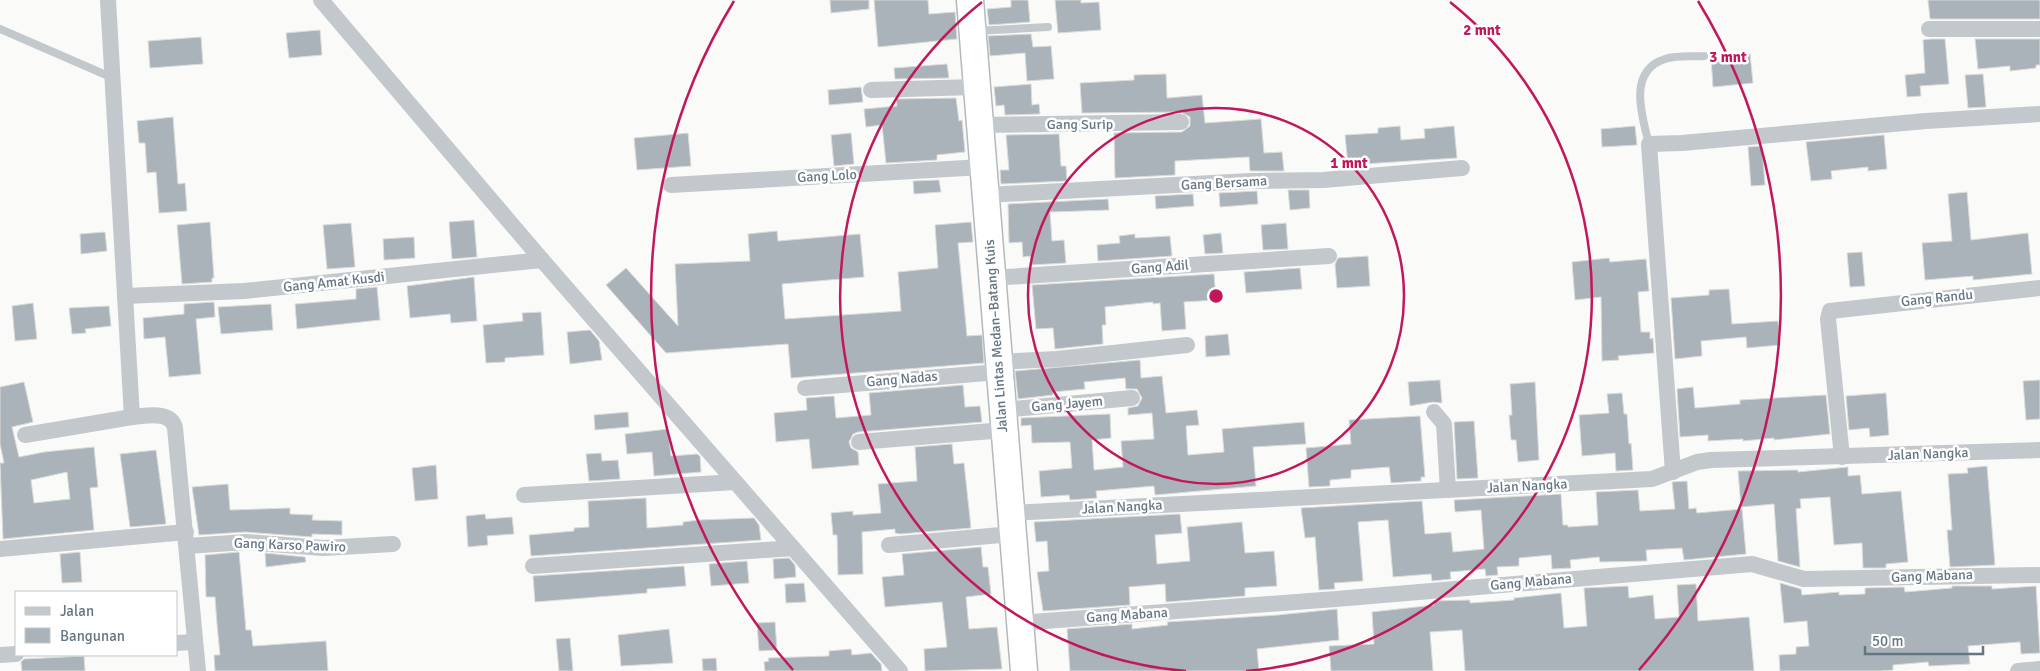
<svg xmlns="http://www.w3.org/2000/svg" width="2040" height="671" viewBox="0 0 2040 671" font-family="Signika,sans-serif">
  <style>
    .building { fill: #aab3b9; stroke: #dcdcda; fill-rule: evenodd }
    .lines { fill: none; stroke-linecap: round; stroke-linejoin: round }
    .trunk-casing { stroke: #b4b9bd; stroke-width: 29 }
    .service { stroke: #c3c8cc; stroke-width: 8 }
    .minor { stroke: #c3c8cc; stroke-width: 16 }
    .trunk { stroke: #fff; stroke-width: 26 }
    .ring { fill: none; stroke: #c2185b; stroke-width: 2.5 }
    .labels { text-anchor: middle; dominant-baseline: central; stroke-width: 5; stroke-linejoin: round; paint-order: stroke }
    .street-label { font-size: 14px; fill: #657683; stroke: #fff }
    .centre { fill: #c2185b; stroke: #fff; stroke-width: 2.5 }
    .ring-label { font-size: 15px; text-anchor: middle; font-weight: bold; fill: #c2185b; stroke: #fff; stroke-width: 5; stroke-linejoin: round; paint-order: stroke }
  </style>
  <rect width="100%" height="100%" fill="#fafaf8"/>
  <g class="building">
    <polygon points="830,0 869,0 869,9 831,13"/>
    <polygon points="874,0 928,0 929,14 955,12 957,39 878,47"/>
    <polygon points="1011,0 1028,0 1030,22 989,25 987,9 1011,7"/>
    <polygon points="1055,0 1081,0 1081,3 1099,2 1101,30 1058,33"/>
    <polygon points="1928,0 2040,0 2040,19 1930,19"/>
    <polygon points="320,30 322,55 289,58 286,33"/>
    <polygon points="1031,34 1033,47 1051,46 1054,79 1027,81 1025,53 990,56 988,36"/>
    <polygon points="201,37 203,64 150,68 148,41"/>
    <polygon points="1931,39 1945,39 1949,84 1920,86 1921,96 1907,97 1905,75 1925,73 1923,40"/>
    <polygon points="1975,39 2040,39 2040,65 2036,65 2036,68 2010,71 2010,66 1978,69"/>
    <polygon points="1750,54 1753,83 1713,87 1711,57"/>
    <polygon points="947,64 949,78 895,79 894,68"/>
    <polygon points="1166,74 1167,98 1202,95 1205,123 1261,119 1264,153 1282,152 1284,171 1250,171 1249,157 1175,161 1175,175 1115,178 1114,133 1182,132 1190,126 1190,117 1181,112 1082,113 1080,83 1134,80 1134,75"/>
    <polygon points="1983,74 1986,107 1968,108 1965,75"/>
    <polygon points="1031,84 1032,105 1039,104 1040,114 1005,115 1004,105 996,106 994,87"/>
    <polygon points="861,87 863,102 829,105 828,90"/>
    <polygon points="956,98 959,121 962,120 965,152 937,155 937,160 886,163 882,125 866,127 864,109 897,106 896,99"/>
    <polygon points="173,117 178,184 185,183 187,211 159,213 156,172 147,173 145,143 139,143 137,121"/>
    <polygon points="1400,126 1401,140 1425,138 1424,129 1454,126 1457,158 1348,165 1345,135 1378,133 1378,128"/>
    <polygon points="1635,126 1637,145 1602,147 1601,129"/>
    <polygon points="688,133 691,166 637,170 634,138"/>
    <polygon points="851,133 854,164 834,166 831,135"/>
    <polygon points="1059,134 1061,166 1066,166 1067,181 1001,184 1000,170 1009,170 1006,135"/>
    <polygon points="1884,135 1887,169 1868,171 1868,167 1831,171 1832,179 1811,181 1806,142"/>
    <polygon points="1762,146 1765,185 1751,186 1748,147"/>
    <polygon points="939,180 941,192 914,194 913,181"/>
    <polygon points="1288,190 1309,190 1310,208 1290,210"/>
    <polygon points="1257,191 1258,204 1220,207 1219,193"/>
    <polygon points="1967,192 1971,240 2028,233 2032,274 1973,280 1973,276 1925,280 1922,243 1952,241 1948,194"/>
    <polygon points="1193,194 1194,206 1156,209 1155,196"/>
    <polygon points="1108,199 1109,210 1050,212 1052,241 1064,240 1066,263 1031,265 1030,256 1023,257 1022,242 1009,243 1008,204"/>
    <polygon points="474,220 477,257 452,259 449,222"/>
    <polygon points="210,222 214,278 212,278 212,282 182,284 177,225"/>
    <polygon points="971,222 973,242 958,243 967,336 982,335 984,363 791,378 788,344 666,353 606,285 626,268 678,326 675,264 750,261 748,234 777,231 778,241 860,234 864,277 782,284 785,319 901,311 898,272 938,268 935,225"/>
    <polygon points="351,223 355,267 327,269 323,225"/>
    <polygon points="1286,223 1288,249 1263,250 1261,225"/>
    <polygon points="105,232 107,251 81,254 80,234"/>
    <polygon points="1221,233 1223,253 1205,254 1203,235"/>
    <polygon points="1135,234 1135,238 1170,236 1172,256 1098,261 1097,245 1120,243 1119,236"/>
    <polygon points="414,237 415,258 384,260 383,239"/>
    <polygon points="1862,252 1865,286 1850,287 1847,253"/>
    <polygon points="1368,256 1370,286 1337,288 1335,264 1338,258"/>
    <polygon points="1609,258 1610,262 1646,259 1649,291 1638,292 1641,332 1650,332 1650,339 1653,338 1654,353 1618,356 1619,360 1602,361 1601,297 1575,300 1572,262"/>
    <polygon points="1300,268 1302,289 1246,293 1244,272"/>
    <polygon points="1214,274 1216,300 1184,302 1186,329 1162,331 1160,303 1153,304 1153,302 1105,307 1106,325 1102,325 1103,344 1055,349 1053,328 1036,329 1032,285"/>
    <polygon points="474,277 477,321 451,323 450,314 410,318 407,286"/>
    <polygon points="377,287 380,320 297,329 295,304 356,299 356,289"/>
    <polygon points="1729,289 1732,324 1778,321 1780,345 1747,348 1746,337 1701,341 1702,356 1675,359 1671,298 1709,295 1709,290"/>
    <polygon points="214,302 215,317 196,319 201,374 169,377 165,337 144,339 143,318 184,314 184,304"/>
    <polygon points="33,303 37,339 15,341 12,306"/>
    <polygon points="271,304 273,330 221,334 218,307"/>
    <polygon points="109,306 111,326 85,329 86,333 72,334 69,308"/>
    <polygon points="541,312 544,355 505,358 505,362 486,363 483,325 523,321 522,313"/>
    <polygon points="590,330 599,341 602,360 570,364 567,332"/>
    <polygon points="1228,334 1230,355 1206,357 1205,336"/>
    <polygon points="1140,360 1141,378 1162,376 1166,413 1197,410 1199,425 1186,426 1188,455 1224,452 1222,429 1304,422 1306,444 1253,447 1256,486 1155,495 1154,486 1096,491 1097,498 1070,500 1069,495 1041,497 1039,471 1072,468 1070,442 1032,443 1031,425 1021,426 1021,418 1110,414 1111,438 1092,440 1094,470 1123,467 1121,441 1154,439 1152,413 1128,415 1128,408 1138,406 1142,398 1137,389 1126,389 1125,378 1084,382 1085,389 1053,392 1053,395 1018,399 1015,371"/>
    <polygon points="1440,380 1442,403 1433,402 1410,406 1408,382"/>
    <polygon points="2040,380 2040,419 2026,420 2023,381"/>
    <path d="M24 382 33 422 12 427 19 457 44 452 94 447 98 487 90 488 94 530 3 539 0 463H4L0 444V387ZM67 472 70 499 34 503 31 480Z"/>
    <polygon points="1535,382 1539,460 1518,462 1516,440 1511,440 1509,415 1512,415 1510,384"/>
    <polygon points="963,385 965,407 980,406 982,422 858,432 853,434 849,442 851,448 858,452 859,465 812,469 809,439 776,442 774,413 807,410 806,398 834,396 836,418 871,415 869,393"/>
    <polygon points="1693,387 1695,408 1740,404 1740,400 1826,395 1830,434 1774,440 1774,438 1743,441 1743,439 1708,441 1708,435 1680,437 1677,389"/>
    <polygon points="1622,393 1624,414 1627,414 1629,444 1631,443 1633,470 1616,471 1615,453 1582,456 1579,415 1609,413 1607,394"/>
    <polygon points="1886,393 1889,435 1870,437 1869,428 1849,430 1846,396"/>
    <polygon points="628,412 629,427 595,430 594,415"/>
    <polygon points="1420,416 1425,477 1421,477 1421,481 1391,483 1389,467 1351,470 1351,478 1330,480 1330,486 1309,487 1306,448 1351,444 1349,420"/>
    <polygon points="1474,421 1478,478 1457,479 1454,422"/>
    <polygon points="668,429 671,456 697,454 700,456 701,472 654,476 652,452 627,454 625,434"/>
    <polygon points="952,444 954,464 964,463 971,528 900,534 895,533 895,529 862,532 863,574 838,575 837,535 833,535 831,513 853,511 853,515 881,513 878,484 917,481 915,447"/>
    <polygon points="156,450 166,524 130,527 120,454"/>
    <polygon points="601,453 602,461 618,460 620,479 589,481 586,454"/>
    <polygon points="436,465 438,499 415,501 412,468"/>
    <polygon points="1987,466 1995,565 1950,567 1947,530 1952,530 1948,474 1968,473 1967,468"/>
    <polygon points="1848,467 1848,476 1860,475 1862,494 1901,491 1908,562 1886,564 1886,568 1863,568 1862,543 1834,545 1830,497 1800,499 1801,508 1796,509 1800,567 1778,561 1774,504 1741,507 1738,471 1798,470 1798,472"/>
    <polygon points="1687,481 1689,509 1696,508 1697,513 1742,509 1746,554 1684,560 1682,548 1646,550 1647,561 1600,562 1599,557 1570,560 1571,568 1552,569 1551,555 1519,558 1519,566 1497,567 1498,575 1486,576 1485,569 1450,572 1451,579 1432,581 1431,574 1393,577 1388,520 1358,522 1363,581 1334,583 1335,589 1319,590 1315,537 1305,538 1301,508 1422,501 1425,534 1451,532 1453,552 1484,549 1481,510 1455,512 1454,500 1561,494 1563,525 1568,525 1568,527 1598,525 1596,492 1638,490 1640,511 1675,509 1672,482"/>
    <polygon points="228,484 230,510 290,508 290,514 313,515 312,520 342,521 342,535 312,534 312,537 245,532 199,535 192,487"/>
    <polygon points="646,498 647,528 683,525 683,522 699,520 754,518 759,525 761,540 531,556 529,535 574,531 574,528 589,527 588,501"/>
    <polygon points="485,514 486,519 512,517 514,534 487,536 488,545 468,547 466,516"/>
    <polygon points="1180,514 1182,533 1155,535 1157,564 1190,561 1187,527 1242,522 1245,553 1274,551 1277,586 1245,588 1245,596 1166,602 1165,584 1129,587 1130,605 1043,611 1037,572 1049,571 1047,541 1036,542 1034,522"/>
    <polygon points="981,547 983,567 988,567 991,594 966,597 969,629 997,627 1002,669 925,671 924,649 947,647 942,602 885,607 882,577 904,575 902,554"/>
    <polygon points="80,552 82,582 62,583 60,554"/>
    <polygon points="239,552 246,630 251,630 253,646 326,641 328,671 215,671 214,655 220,655 217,624 215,597 206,597 205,555"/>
    <polygon points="265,553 305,557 306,562 266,567"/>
    <polygon points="789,558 795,565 796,577 774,579 773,559"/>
    <polygon points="747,561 749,583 711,586 709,564"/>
    <polygon points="684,566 686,586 647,589 647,593 535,602 533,576"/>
    <polygon points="804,583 806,602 786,603 785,584"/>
    <polygon points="1780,583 1801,589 1802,595 1839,592 1839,595 1865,594 1865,588 1904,587 1905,592 1952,588 1952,586 1992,586 1992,589 2036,586 2040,653 2021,654 2020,642 1968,646 1970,664 1929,666 1928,662 1893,665 1893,670 1880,671 1780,671 1779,655 1796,654 1796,647 1809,646 1807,621 1784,623"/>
    <polygon points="1696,584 1698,621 1749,617 1754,671 1465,671 1462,630 1430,632 1433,671 1331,671 1329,646 1374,644 1372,612 1434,605 1433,601 1470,600 1470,603 1514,600 1514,598 1561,593 1564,628 1587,626 1584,588 1628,586 1629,598 1653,595 1655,619 1679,617 1677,585"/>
    <polygon points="1337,609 1339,640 1257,649 1259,671 1070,671 1067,629 1132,624 1132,629 1168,625 1167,622 1278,615"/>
    <polygon points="775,622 777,650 759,651 757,623"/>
    <polygon points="669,629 673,663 621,666 618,635"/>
    <polygon points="570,638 573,671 559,671 556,639"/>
    <polygon points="851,649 852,655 871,653 881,664 882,671 765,671 764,662 769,661 768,658 829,656 829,651"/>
    <polygon points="84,656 85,671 22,671 21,662 24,659"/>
    <polygon points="716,658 717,671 703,671 702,659"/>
  </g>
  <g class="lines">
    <defs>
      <polyline id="trunk" points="970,0 1024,671"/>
    </defs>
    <use href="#trunk" class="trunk-casing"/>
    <g class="service">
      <polyline points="0,29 113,78"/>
      <polyline points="975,31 1048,27"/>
      <path d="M1649 144C1642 116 1627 71 1665 59 1677 55 1692 57 1704 56"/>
    </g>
    <g class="minor">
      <path d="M108 0 132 417C146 416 171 410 175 428L198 671"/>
      <polyline points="321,0 542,260 900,671"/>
      <polyline points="1929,29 2040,29"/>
      <polyline points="871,90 975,87"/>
      <polyline points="978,125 1181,122"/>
      <polyline points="671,185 983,167"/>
      <polyline points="986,195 1250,181 1323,180 1462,168"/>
      <polyline points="991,278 1329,256"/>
      <polyline points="125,296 244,291 542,260"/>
      <polyline points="998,362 1057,359 1187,345"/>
      <polyline points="805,388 999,372"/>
      <polyline points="1002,410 1132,398"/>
      <polyline points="1434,412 1444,424 1448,490"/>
      <polyline points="25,435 132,417"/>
      <polyline points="859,442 1004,430"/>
      <polyline points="1842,457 1828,319 1830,311 2040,288"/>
      <polyline points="1673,472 1649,144 1682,143 1926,121 2040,114"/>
      <polyline points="524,495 735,482"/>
      <polyline points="1011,513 1652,479 1697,462 1711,460 2040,450"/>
      <polyline points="889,545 1012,534"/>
      <polyline points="187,546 246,542 323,548 393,544"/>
      <polyline points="0,549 186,532"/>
      <polyline points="533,566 793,548"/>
      <polyline points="1019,623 1336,599 1752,564 1804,579 2040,575"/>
      <polyline points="176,643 195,642"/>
      <polyline points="0,655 16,654"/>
      <polyline points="2018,671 2040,669"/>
    </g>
    <use href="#trunk" class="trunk"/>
  </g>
  <g class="ring">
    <circle cx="1216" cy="296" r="188"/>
    <path d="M1186 671A376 376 0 0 1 982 2M1450 2A376 376 0 0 1 1246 671"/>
    <path d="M793 670A565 565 0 0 1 734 1M1698 1A565 565 0 0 1 1639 670"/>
  </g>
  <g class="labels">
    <g class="street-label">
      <text x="1080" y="124">Gang Surip</text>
      <text transform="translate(827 176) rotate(-3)">Gang Lolo</text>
      <text transform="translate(1224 183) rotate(-3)">Gang Bersama</text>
      <text transform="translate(1160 267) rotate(-4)">Gang Adil</text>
      <text transform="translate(334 282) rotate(-6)">Gang Amat Kusdi</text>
      <text transform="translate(1937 298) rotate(-6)">Gang Randu</text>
      <text transform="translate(996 336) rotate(-94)">Jalan Lintas Medan–Batang Kuis</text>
      <text transform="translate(902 379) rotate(-5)">Gang Nadas</text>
      <text transform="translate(1067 404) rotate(-5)">Gang Jayem</text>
      <text transform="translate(1928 454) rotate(-2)">Jalan Nangka</text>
      <text transform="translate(1527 486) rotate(-3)">Jalan Nangka</text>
      <text transform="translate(1122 507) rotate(-3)">Jalan Nangka</text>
      <text transform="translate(290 545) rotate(2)">Gang Karso Pawiro</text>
      <text transform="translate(1932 576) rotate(-2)">Gang Mabana</text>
      <text transform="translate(1531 582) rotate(-5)">Gang Mabana</text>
      <text transform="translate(1127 615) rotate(-4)">Gang Mabana</text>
    </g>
  </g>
  <circle cx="1216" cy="296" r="8" class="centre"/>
  <g class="ring-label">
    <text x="1482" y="35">2 mnt</text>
    <text x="1728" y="62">3 mnt</text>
    <text x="1349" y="168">1 mnt</text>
  </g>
  <rect x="15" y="591" width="162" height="65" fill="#ffffff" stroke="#c1c8cd"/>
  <rect x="25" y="607" width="25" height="8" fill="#c3c8cc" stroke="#c1c8cd"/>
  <text x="60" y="616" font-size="15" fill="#657683">Jalan</text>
  <rect x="25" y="628" width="25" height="15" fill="#aab3b9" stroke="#c1c8cd"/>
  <text x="60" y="641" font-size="15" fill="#657683">Bangunan</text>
  <path d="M1865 646v8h118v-8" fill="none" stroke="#657683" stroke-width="2.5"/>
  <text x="1872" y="646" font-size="15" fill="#657683" stroke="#ffffff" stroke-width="4" paint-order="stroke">50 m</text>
</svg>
